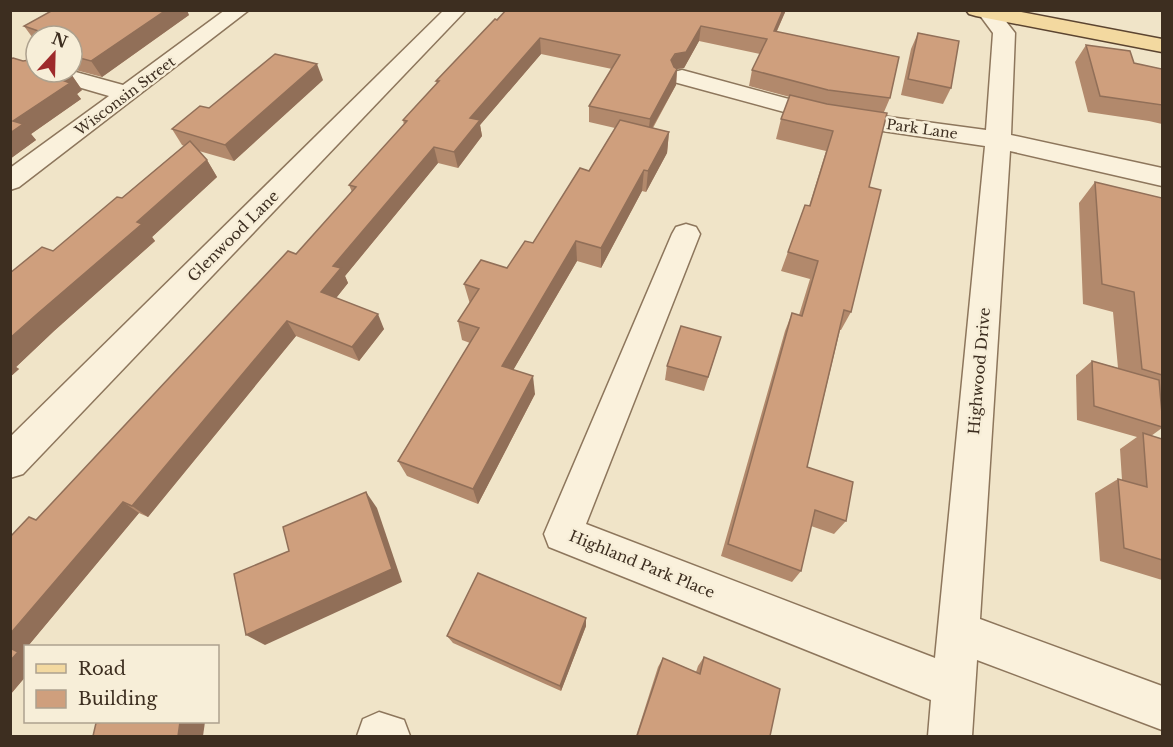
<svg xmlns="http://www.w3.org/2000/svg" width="1173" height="747" viewBox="0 0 1173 747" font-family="'Libre Baskerville',serif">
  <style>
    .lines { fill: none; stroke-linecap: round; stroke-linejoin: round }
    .minor-casing { stroke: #8d765c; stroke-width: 3 }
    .major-casing { stroke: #5b4430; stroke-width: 3 }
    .minor { fill: #faf1dc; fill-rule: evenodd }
    .major { fill: #f3d9a0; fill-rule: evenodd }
    .wall { fill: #b2896c }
    .shaded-wall { fill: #916f58 }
    .building { fill: #cf9f7d; stroke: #916f58; stroke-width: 1.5 }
    .labels { text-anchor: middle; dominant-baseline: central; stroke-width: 5; stroke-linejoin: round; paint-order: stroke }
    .far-street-label { font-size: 14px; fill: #3d2e20; stroke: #f7eed8 }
    .street-label { font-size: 15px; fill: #3d2e20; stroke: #f7eed8 }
  </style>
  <rect width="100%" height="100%" fill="#f0e4c8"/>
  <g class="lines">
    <defs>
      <g id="minor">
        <polygon points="225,10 249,10 19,187 10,190 10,168 109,96 44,77 41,72 72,71 123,85"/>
        <polygon points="444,10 466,10 23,474 10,478 10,437"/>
        <polygon points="976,10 997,10 1015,33 1011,135 1162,168 1162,186 1010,151 980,619 1162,686 1162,730 977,660 972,736 928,736 931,700 549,547 544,534 672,234 676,227 686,224 696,227 700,234 586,524 935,658 985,146 821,122 674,82 671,77 674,72 682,70 822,108 986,130 993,33"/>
        <polygon points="379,712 404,720 410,736 357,736 363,719"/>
      </g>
      <polygon id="major" points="966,10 1011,10 1162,39 1162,52 976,16 969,14"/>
    </defs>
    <use href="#minor" class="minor-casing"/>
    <use href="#major" class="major-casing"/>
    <use href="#minor" class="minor"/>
    <use href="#major" class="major"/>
  </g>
  <g class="wall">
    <polygon points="506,10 786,10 777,31 890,98 884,112 869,187 851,312 841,330 840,330 807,467 846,521 834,534 811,526 801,571 792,582 721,556 785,331 792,313 799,315 810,279 781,271 805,205 809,206 826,151 776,139 781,119 790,97 749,86 752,70 760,54 699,41 684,68 677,69 676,85 653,128 669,132 667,153 646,192 642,191 601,268 577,261 513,370 535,394 478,504 407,476 398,461 470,343 462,340 458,321 470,304 464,284 507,268 533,243 589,171 615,128 589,122 589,106 612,69 541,54 480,125 482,136 458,168 438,163 345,276 348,283 336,298 384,329 359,361 296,336 148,517 139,513 28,646 26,646 25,650 26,651 26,676 10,695 36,520 296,254 352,192 349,185 404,125 403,120 437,84 436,81"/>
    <polygon points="189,15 102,77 72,69 72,36 36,36 36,42 35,41 24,26"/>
    <polygon points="918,33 951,88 943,104 901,95 911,49"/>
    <polygon points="36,44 36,72 71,74 82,90 77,94 81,99 31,134 36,140 10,159 32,63 34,64 27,54"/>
    <polygon points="1086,45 1134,63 1162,69 1162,124 1149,121 1088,112 1075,62"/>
    <polygon points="323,80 234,161 199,151 207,160 217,177 152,237 155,241 54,331 16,367 19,369 10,377 10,273 53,251 122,198 184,146 182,145 172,129 209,108"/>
    <polygon points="1095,182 1162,198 1162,399 1161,399 1162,414 1162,428 1151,436 1162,439 1162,580 1100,561 1095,493 1118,479 1122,480 1120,449 1137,437 1077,420 1076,375 1092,361 1118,368 1113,312 1083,304 1079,203"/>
    <polygon points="721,337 704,391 665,380 667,366"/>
    <polygon points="586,618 586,626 561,691 453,643 447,636"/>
    <polygon points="704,657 770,736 636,736 658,667 663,658 696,672 698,666"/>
  </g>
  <g class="shaded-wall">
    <polygon points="166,10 187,10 189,15 102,77 91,61"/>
    <polygon points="783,10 786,10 770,46 774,31"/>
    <polygon points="701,26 699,41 684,68 677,69 676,85 648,135 650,119 673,70 671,60"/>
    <polygon points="540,38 541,54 480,125 482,136 458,168 454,152 470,118"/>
    <polygon points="317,64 323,80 234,161 225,145"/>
    <polygon points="71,74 82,90 77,94 81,99 31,134 36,140 10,159 10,133 13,121 62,80"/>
    <polygon points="669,132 667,153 646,192 648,171"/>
    <polygon points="434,147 438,163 345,276 348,283 329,307 321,292 333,266"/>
    <polygon points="207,160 217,177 152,237 155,241 54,331 16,367 19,369 10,377 10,338 137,222"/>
    <polygon points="644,170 642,191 601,268 601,248"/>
    <polygon points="576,241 577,261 505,384 502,366"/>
    <polygon points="378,314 384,329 359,361 352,347"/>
    <polygon points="287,321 296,336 148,517 132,506"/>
    <polygon points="533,376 535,394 478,504 473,489"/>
    <polygon points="366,492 377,508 402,582 265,645 246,635"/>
    <polygon points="123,502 139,513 28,646 26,646 25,650 26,651 26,676 10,695 10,634"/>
    <polygon points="586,618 586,626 561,691 560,686"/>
    <polygon points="180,722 205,722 203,736 178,736"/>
  </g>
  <g class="building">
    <polygon points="53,10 166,10 91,61 72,56 72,36 49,36 50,35 24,26"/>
    <polygon points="506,10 783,10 774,31 899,57 890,98 828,90 752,70 767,39 701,26 686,52 675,54 671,60 674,67 677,69 650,119 589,106 620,55 540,38 470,118 480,120 454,152 434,147 333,266 341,268 321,292 378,314 352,347 287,321 132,506 123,502 10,634 10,537 29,517 36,520 288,251 296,254 356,187 349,185 407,121 403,120 439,81 436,81 495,19 497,20"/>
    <polygon points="918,33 959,41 951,88 908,79"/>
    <polygon points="36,44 36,54 27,54 27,50"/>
    <polygon points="1086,45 1130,51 1134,63 1162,69 1162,105 1100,96"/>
    <polygon points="275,54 317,64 225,145 172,129 200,106 209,108"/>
    <polygon points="13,58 23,61 29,60 32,63 36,64 36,72 62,72 71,74 62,80 70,83 13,121 23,124 10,133 10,59"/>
    <polygon points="790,95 827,104 887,113 869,187 881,190 851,312 844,310 807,467 853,482 846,521 815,510 801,571 728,544 792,313 802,316 818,261 788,252 805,205 810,206 833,131 781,119"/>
    <polygon points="620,120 669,132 648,171 644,170 601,248 576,241 502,366 533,376 473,489 398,461 479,328 458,321 479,289 464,284 481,260 507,268 525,241 533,243 580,168 589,171"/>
    <polygon points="190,141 207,160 137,222 142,224 36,315 10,338 10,273 42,247 53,251 117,197 122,198"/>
    <polygon points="1095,182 1162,198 1162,375 1142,369 1134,292 1102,284"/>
    <polygon points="681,326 721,337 708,377 667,366"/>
    <polygon points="1092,361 1159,380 1162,414 1162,427 1094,406"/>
    <polygon points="1143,433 1162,439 1162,560 1124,548 1118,479 1147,487"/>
    <polygon points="366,492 392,569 246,635 234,574 289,551 283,527"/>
    <polygon points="478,573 586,618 560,686 447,636"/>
    <polygon points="10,648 18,652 10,661"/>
    <polygon points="704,657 780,689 770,736 637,736 663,658 700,674"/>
    <polygon points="103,722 180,722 178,736 93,736 96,723"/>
  </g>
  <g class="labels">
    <g class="far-street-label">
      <text transform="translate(125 96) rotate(-37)">Wisconsin Street</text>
      <text transform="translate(922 129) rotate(8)">Park Lane</text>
    </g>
    <g class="street-label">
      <text transform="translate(233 236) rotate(-45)">Glenwood Lane</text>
      <text transform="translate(979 371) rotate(-85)">Highwood Drive</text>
      <text transform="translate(642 564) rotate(22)">Highland Park Place</text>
    </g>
  </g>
  <rect width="1173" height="747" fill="none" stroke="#3d2e20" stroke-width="24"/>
  <rect x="24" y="645" width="195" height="78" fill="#f7eed8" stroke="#ada18e" stroke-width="1.5"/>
  <rect x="36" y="664" width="30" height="9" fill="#f3d9a0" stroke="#ada18e" stroke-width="1.5"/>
  <text x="78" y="675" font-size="18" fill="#3d2e20">Road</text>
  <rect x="36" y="690" width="30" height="18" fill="#cf9f7d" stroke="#ada18e" stroke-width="1.5"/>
  <text x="78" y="705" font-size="18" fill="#3d2e20">Building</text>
  <g transform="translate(54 54) rotate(22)"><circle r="28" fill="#f7eed8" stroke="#ada18e" stroke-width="1.5"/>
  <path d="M0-4.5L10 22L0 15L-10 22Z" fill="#9e2a2b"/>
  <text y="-9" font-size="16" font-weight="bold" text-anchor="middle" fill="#3d2e20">N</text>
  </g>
</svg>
